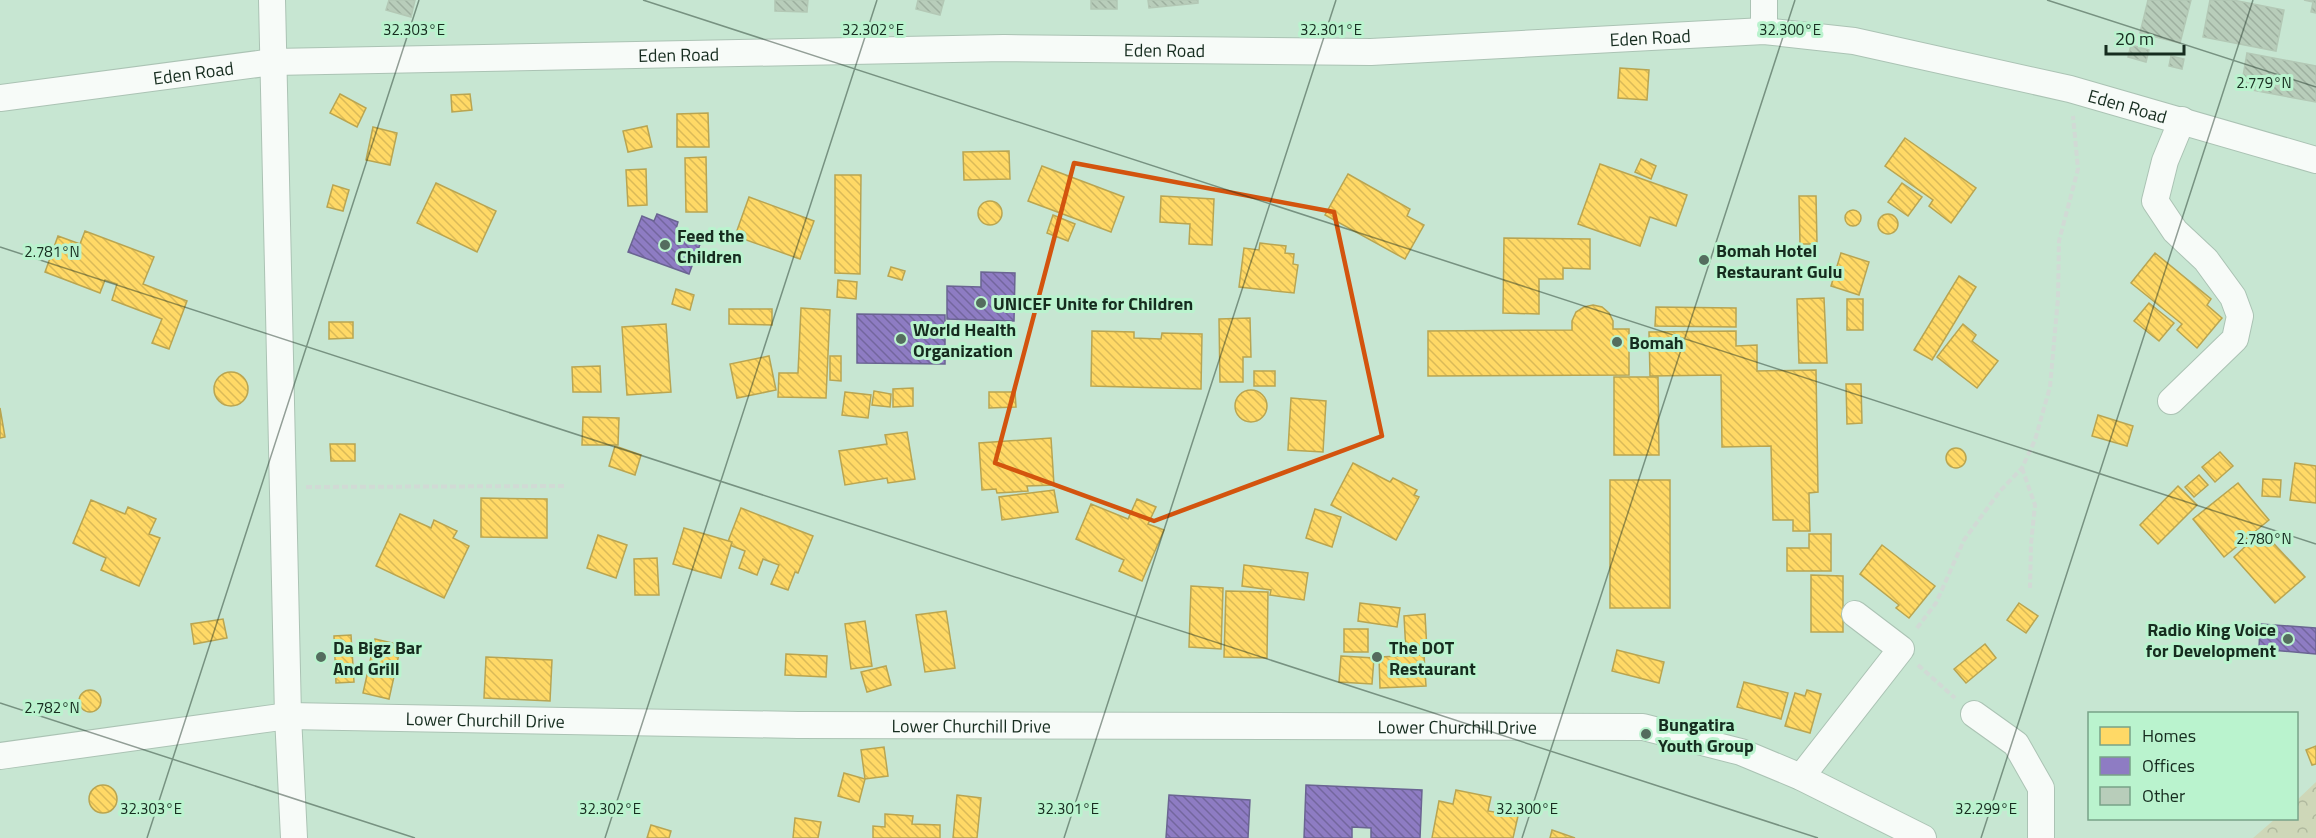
<svg xmlns="http://www.w3.org/2000/svg" width="2316" height="838" viewBox="0 0 2316 838" font-family="'Titillium Web',sans-serif">
  <style>
    .forest { fill: url(#forest-crowns) }
    .homes { fill: url(#homes-back-hatch); stroke: #b9a551; stroke-width: 1.5 }
    .offices { fill: url(#offices-back-hatch); stroke: #6a6492; stroke-width: 1.5 }
    .building { fill: url(#building-back-hatch); stroke: #b3c8b5; stroke-width: 1.5 }
    .lines { fill: none; stroke-linecap: round; stroke-linejoin: round }
    .minor-casing { stroke: #abc3b4; stroke-width: 28 }
    .path { stroke: #d1dad5; stroke-width: 4; stroke-dasharray: 6 3; stroke-linecap: butt }
    .minor { stroke: #f7fbf8; stroke-width: 26 }
    .marked { fill: none; stroke: #d3540e; stroke-width: 4.5; stroke-linejoin: round }
    .ticks { fill: none; stroke: #162c1f; stroke-width: 1.5; stroke-opacity: 0.45 }
    .poi-dot { fill: #546d5e; stroke: #baf3ce; stroke-width: 2 }
    .labels { text-anchor: middle; dominant-baseline: central; stroke-width: 6; stroke-linejoin: round; paint-order: stroke }
    .street-label { font-size: 18px; fill: #162c1f; stroke: #baf3ce }
    .poi-label { font-size: 18px; font-weight: bold; fill: #162c1f; stroke: #baf3ce; text-anchor: start }
    .ticks-label { font-size: 15px; text-anchor: middle; fill: #162c1f; stroke: #baf3ce; stroke-width: 6; stroke-linejoin: round; paint-order: stroke }
  </style>
  <defs>
    <pattern id="forest-crowns" width="20" height="18" patternUnits="userSpaceOnUse" patternTransform="scale(1.5)"><rect width="20" height="18" fill="#ced7b8"/><path d="M2 6a3 3 0 1 1 6 0M12 15a3 3 0 1 1 6 0" fill="none" stroke="#b0b99e"/></pattern>
    <pattern id="homes-back-hatch" width="6" height="6" patternUnits="userSpaceOnUse" patternTransform="scale(1.5)"><rect width="6" height="6" fill="#ffd966"/><path d="M-1 5l2 2M0 0l6 6M5-1l2 2" fill="none" stroke="#daba58"/></pattern>
    <pattern id="offices-back-hatch" width="6" height="6" patternUnits="userSpaceOnUse" patternTransform="scale(1.5)"><rect width="6" height="6" fill="#8e7cc3"/><path d="M-1 5l2 2M0 0l6 6M5-1l2 2" fill="none" stroke="#73669e"/></pattern>
    <pattern id="building-back-hatch" width="6" height="6" patternUnits="userSpaceOnUse" patternTransform="scale(1.5)"><rect width="6" height="6" fill="#b8cdba"/><path d="M-1 5l2 2M0 0l6 6M5-1l2 2" fill="none" stroke="#9db09f"/></pattern>
  </defs>
  <rect width="100%" height="100%" fill="#c7e6d2"/>
  <polygon class="forest" points="2316,782 2316,838 2253,838 2275,819 2296,818 2297,800"/>
  <g class="homes">
    <polygon points="1620,68 1649,70 1647,100 1618,98"/>
    <polygon points="340,94 366,108 357,127 330,113"/>
    <polygon points="470,94 472,110 452,112 451,95"/>
    <polygon points="708,113 709,147 677,147 677,114"/>
    <polygon points="647,126 652,147 628,152 623,131"/>
    <polygon points="373,127 397,133 390,165 366,160"/>
    <polygon points="1905,138 1976,188 1951,223 1929,206 1933,200 1885,166"/>
    <polygon points="1009,151 1010,179 964,180 963,152"/>
    <polygon points="706,157 707,212 686,212 685,158"/>
    <polygon points="1641,159 1656,166 1651,179 1635,172"/>
    <polygon points="1600,164 1687,195 1676,226 1650,217 1640,246 1578,224"/>
    <polygon points="1042,166 1124,197 1111,232 1028,201"/>
    <polygon points="646,169 647,205 628,206 626,170"/>
    <polygon points="1348,174 1410,209 1407,216 1424,225 1405,259 1325,215"/>
    <polygon points="835,175 861,175 860,274 835,273"/>
    <polygon points="436,183 496,211 477,252 417,223"/>
    <polygon points="1902,183 1922,197 1908,216 1888,202"/>
    <polygon points="333,185 349,190 343,211 327,207"/>
    <polygon points="1161,196 1214,199 1212,245 1189,244 1190,224 1160,222"/>
    <polygon points="1799,196 1816,196 1817,244 1800,244"/>
    <polygon points="749,197 814,221 800,259 735,236"/>
    <circle cx="990" cy="213" r="12"/>
    <circle cx="1853" cy="218" r="8"/>
    <circle cx="1888" cy="224" r="10"/>
    <polygon points="1053,215 1075,224 1068,241 1047,233"/>
    <polygon points="85,231 154,257 143,284 187,301 169,349 152,343 162,319 112,300 117,284 105,280 100,293 45,272 58,236 80,244"/>
    <polygon points="1504,238 1590,239 1590,269 1563,268 1563,279 1539,279 1539,314 1503,313"/>
    <polygon points="1260,243 1286,246 1285,253 1294,254 1293,264 1298,265 1294,293 1239,287 1244,248 1259,250"/>
    <polygon points="1841,253 1869,262 1859,295 1831,286"/>
    <polygon points="2155,253 2211,299 2207,305 2222,318 2197,348 2177,330 2182,324 2131,283"/>
    <polygon points="891,267 905,271 902,280 888,276"/>
    <polygon points="1959,276 1976,287 1932,360 1914,350"/>
    <polygon points="838,280 857,282 856,299 837,297"/>
    <polygon points="676,289 694,295 690,310 672,304"/>
    <polygon points="1824,298 1827,363 1799,363 1797,299"/>
    <rect x="1847" y="299" width="16" height="31"/>
    <polygon points="2149,303 2174,323 2159,341 2134,321"/>
    <polygon points="1593,305 1602,307 1609,313 1613,321 1613,329 1629,329 1629,375 1428,376 1428,331 1572,330 1572,321 1576,312 1584,307"/>
    <polygon points="1656,307 1736,308 1736,327 1655,326"/>
    <polygon points="801,308 830,310 826,398 778,397 779,373 798,373"/>
    <polygon points="729,309 772,309 772,325 729,324"/>
    <polygon points="1250,318 1251,357 1243,357 1243,382 1220,382 1219,319"/>
    <polygon points="329,322 353,322 353,338 329,339"/>
    <polygon points="666,324 671,392 627,395 622,327"/>
    <polygon points="1963,324 1976,335 1972,341 1998,361 1977,388 1937,357"/>
    <polygon points="1092,331 1134,332 1134,338 1161,339 1162,333 1202,334 1201,389 1091,386"/>
    <polygon points="1736,331 1736,346 1757,345 1757,371 1816,370 1818,492 1809,493 1810,531 1793,531 1793,520 1773,520 1771,446 1722,447 1721,375 1650,376 1649,332"/>
    <polygon points="769,356 776,390 737,398 730,364"/>
    <polygon points="830,356 841,356 841,381 830,380"/>
    <polygon points="600,366 601,392 573,392 572,367"/>
    <rect x="1254" y="371" width="21" height="15"/>
    <circle cx="231" cy="389" r="17"/>
    <polygon points="1614,377 1658,377 1659,455 1614,455"/>
    <polygon points="1846,384 1861,384 1862,423 1847,424"/>
    <polygon points="913,388 913,406 893,407 893,389"/>
    <circle cx="1251" cy="406" r="16"/>
    <polygon points="874,391 891,394 890,407 872,405"/>
    <polygon points="845,392 871,395 868,418 842,415"/>
    <polygon points="989,392 1015,392 1016,407 989,408"/>
    <polygon points="1291,398 1326,401 1323,452 1288,450"/>
    <polygon points="0,408 5,437 0,438"/>
    <polygon points="2098,415 2133,426 2127,446 2092,436"/>
    <polygon points="583,417 619,418 618,445 582,445"/>
    <polygon points="907,432 915,479 888,483 887,478 845,485 839,451 887,444 885,435"/>
    <polygon points="1051,438 1054,485 1027,486 1028,491 997,493 996,489 982,490 979,443"/>
    <polygon points="330,444 355,444 355,461 331,461"/>
    <polygon points="615,446 641,455 635,475 609,466"/>
    <circle cx="1956" cy="458" r="10"/>
    <polygon points="2220,452 2233,466 2215,482 2202,467"/>
    <polygon points="1353,463 1390,482 1393,478 1417,490 1414,495 1419,497 1396,540 1331,505"/>
    <polygon points="2295,463 2316,466 2316,503 2290,500"/>
    <polygon points="2199,475 2208,485 2194,497 2185,487"/>
    <polygon points="2263,479 2281,480 2280,497 2262,496"/>
    <rect x="1610" y="480" width="60" height="128"/>
    <polygon points="2238,483 2269,520 2224,557 2193,519"/>
    <polygon points="2178,486 2197,505 2158,544 2140,525"/>
    <polygon points="1054,490 1058,512 1002,520 999,497"/>
    <polygon points="481,498 547,499 547,538 481,537"/>
    <polygon points="1137,499 1156,507 1148,524 1164,530 1142,581 1119,571 1124,560 1076,539 1091,504 1128,519"/>
    <polygon points="91,500 125,514 128,507 156,519 149,534 160,538 139,586 101,570 106,558 73,543"/>
    <polygon points="741,508 813,536 798,573 795,572 788,590 771,584 779,565 763,559 757,575 739,568 745,551 727,544"/>
    <polygon points="1315,509 1341,517 1332,547 1306,538"/>
    <polygon points="400,514 431,528 434,520 457,531 453,538 469,546 444,598 376,566"/>
    <polygon points="684,528 732,542 721,578 673,564"/>
    <polygon points="2262,531 2305,577 2275,603 2234,557"/>
    <polygon points="1809,534 1831,534 1831,571 1787,571 1787,548 1809,548"/>
    <polygon points="598,535 627,545 616,578 587,568"/>
    <polygon points="1882,545 1935,586 1909,618 1896,608 1899,605 1860,574"/>
    <polygon points="657,558 659,595 635,595 634,559"/>
    <polygon points="1244,565 1308,573 1304,600 1270,595 1271,590 1242,586"/>
    <polygon points="1811,575 1843,576 1843,632 1811,632"/>
    <polygon points="1191,586 1223,588 1221,649 1189,647"/>
    <polygon points="1226,591 1268,592 1267,658 1224,657"/>
    <polygon points="1360,603 1400,608 1397,627 1358,621"/>
    <polygon points="2019,603 2038,616 2026,633 2007,620"/>
    <polygon points="946,611 955,668 925,672 916,615"/>
    <polygon points="1425,614 1427,651 1406,652 1404,616"/>
    <polygon points="223,619 227,638 194,644 191,624"/>
    <polygon points="865,621 872,666 851,669 845,624"/>
    <rect x="1344" y="629" width="24" height="23"/>
    <polygon points="351,635 354,682 336,683 334,636"/>
    <polygon points="375,639 401,645 389,699 363,693"/>
    <polygon points="1985,644 1996,658 1966,683 1954,669"/>
    <polygon points="1617,650 1664,662 1659,683 1612,671"/>
    <polygon points="786,654 827,656 826,677 785,675"/>
    <polygon points="1424,655 1426,686 1380,688 1379,657"/>
    <polygon points="1341,656 1374,658 1372,684 1339,682"/>
    <polygon points="486,657 552,660 550,701 484,698"/>
    <polygon points="886,666 891,685 867,692 861,672"/>
    <polygon points="1744,682 1788,693 1781,719 1737,707"/>
    <polygon points="1807,690 1821,694 1810,733 1785,726 1795,693 1805,696"/>
    <circle cx="90" cy="701" r="11"/>
    <polygon points="2316,746 2316,764 2312,765 2306,750"/>
    <polygon points="884,747 888,776 865,779 861,750"/>
    <polygon points="844,773 865,779 859,802 838,796"/>
    <circle cx="103" cy="799" r="14"/>
    <polygon points="1456,790 1491,797 1488,811 1518,816 1513,838 1432,838 1439,801 1453,804"/>
    <polygon points="957,795 981,798 977,838 953,838"/>
    <polygon points="885,814 913,816 912,824 940,825 940,838 873,838 873,826 885,827"/>
    <polygon points="795,818 821,822 818,838 793,838"/>
    <polygon points="651,825 671,831 669,838 647,838"/>
    <polygon points="1552,830 1575,838 1550,838"/>
  </g>
  <g class="offices">
    <polygon points="657,214 678,222 676,229 702,239 689,274 628,252 642,216 654,221"/>
    <polygon points="981,272 1015,273 1014,321 947,319 947,286 981,287"/>
    <polygon points="857,314 945,315 945,364 857,363"/>
    <polygon points="2260,624 2316,628 2316,654 2259,649"/>
    <polygon points="1306,785 1422,790 1420,838 1371,838 1371,828 1352,827 1352,838 1304,838"/>
    <polygon points="1169,795 1250,800 1248,838 1166,838"/>
  </g>
  <g class="building">
    <polygon points="389,0 415,0 411,17 386,10"/>
    <polygon points="775,0 808,0 807,12 775,11"/>
    <polygon points="918,0 944,0 940,15 916,9"/>
    <rect x="1091" y="0" width="26" height="9"/>
    <polygon points="1148,0 1198,0 1198,3 1149,8"/>
    <polygon points="2148,0 2191,0 2180,43 2140,33"/>
    <polygon points="2210,0 2233,0 2284,10 2276,51 2203,37"/>
    <polygon points="2304,0 2316,0 2316,13 2311,12 2313,2"/>
    <polygon points="2131,45 2149,50 2146,62 2128,57"/>
    <polygon points="2247,53 2316,66 2316,102 2241,88"/>
    <polygon points="2171,56 2184,59 2182,69 2169,66"/>
  </g>
  <g class="lines">
    <defs>
      <g id="minor">
        <polyline points="272,0 288,716 294,838"/>
        <polyline points="1764,31 1764,0"/>
        <path id="s1" d="M0 98 273 62 1004 48 1371 52 1764 31 1854 41 2070 89 2316 160"/>
        <polyline points="2171,401 2235,339 2240,316 2233,297 2206,260 2175,231 2155,201 2165,161 2182,120"/>
        <polyline points="1974,714 2016,744 2041,788 2041,838"/>
        <path id="s2" d="M0 756 288 716 798 725 1643 727 1741 752 1801 777 1923 838"/>
        <polyline points="1801,777 1901,649 1855,614"/>
      </g>
    </defs>
    <use href="#minor" class="minor-casing"/>
    <g class="path">
      <polyline points="2022,468 2035,505 2031,544 2030,588"/>
      <polyline points="306,487 564,486"/>
      <polyline points="1917,628 1936,603 1964,540 2000,491 2022,468 2035,440 2050,387 2058,298 2059,241 2078,169 2073,116"/>
      <polyline points="1918,665 1955,698"/>
    </g>
    <use href="#minor" class="minor"/>
  </g>
  <path class="marked" d="M1074 163 1334 212 1382 436 1154 521 995 463Z"/>
  <path class="ticks" d="M643 0 2316 544M2047 0 2316 87M0 247 1818 838M0 703 415 838M147 838 419 0M605 838 877 0M1064 838 1336 0M1522 838 1795 0M1981 838 2253 0"/>
  <g class="poi-dot">
    <circle cx="665" cy="245" r="6"/>
    <circle cx="1704" cy="260" r="6"/>
    <circle cx="981" cy="303" r="6"/>
    <circle cx="901" cy="339" r="6"/>
    <circle cx="1617" cy="342" r="6"/>
    <circle cx="2288" cy="639" r="6"/>
    <circle cx="321" cy="657" r="6"/>
    <circle cx="1377" cy="657" r="6"/>
    <circle cx="1646" cy="734" r="6"/>
  </g>
  <g class="labels">
    <g class="street-label">
      <text stroke="none"><textPath href="#s1" startOffset="1653">Eden Road</textPath></text>
      <text stroke="none"><textPath href="#s1" startOffset="1167">Eden Road</textPath></text>
      <text stroke="none"><textPath href="#s1" startOffset="681">Eden Road</textPath></text>
      <text stroke="none"><textPath href="#s1" startOffset="195">Eden Road</textPath></text>
      <text stroke="none"><textPath href="#s1" startOffset="2139">Eden Road</textPath></text>
      <text stroke="none"><textPath href="#s2" startOffset="488">Lower Churchill Drive</textPath></text>
      <text stroke="none"><textPath href="#s2" startOffset="974">Lower Churchill Drive</textPath></text>
      <text stroke="none"><textPath href="#s2" startOffset="1460">Lower Churchill Drive</textPath></text>
    </g>
    <g class="poi-label">
      <text x="677" y="235">Feed the<tspan x="677" dy="21">Children</tspan></text>
      <text x="1716" y="250">Bomah Hotel<tspan x="1716" dy="21">Restaurant Gulu</tspan></text>
      <text x="993" y="303">UNICEF Unite for Children</text>
      <text x="913" y="329">World Health<tspan x="913" dy="21">Organization</tspan></text>
      <text x="1629" y="342">Bomah</text>
      <text x="2276" y="629" text-anchor="end">Radio King Voice<tspan x="2276" dy="21">for Development</tspan></text>
      <text x="333" y="647">Da Bigz Bar<tspan x="333" dy="21">And Grill</tspan></text>
      <text x="1389" y="647">The DOT<tspan x="1389" dy="21">Restaurant</tspan></text>
      <text x="1658" y="724">Bungatira<tspan x="1658" dy="21">Youth Group</tspan></text>
    </g>
  </g>
  <g class="ticks-label">
    <text x="414" y="35">32.303°E</text>
    <text x="873" y="35">32.302°E</text>
    <text x="1331" y="35">32.301°E</text>
    <text x="1790" y="35">32.300°E</text>
    <text x="2264" y="88">2.779°N</text>
    <text x="52" y="257">2.781°N</text>
    <text x="2264" y="544">2.780°N</text>
    <text x="52" y="713">2.782°N</text>
    <text x="151" y="814">32.303°E</text>
    <text x="610" y="814">32.302°E</text>
    <text x="1068" y="814">32.301°E</text>
    <text x="1527" y="814">32.300°E</text>
    <text x="1986" y="814">32.299°E</text>
  </g>
  <rect x="2088" y="712" width="210" height="108" fill="#baf3ce" stroke="#78a388" stroke-width="1.5"/>
  <rect x="2100" y="727" width="30" height="18" fill="#ffd966" stroke="#78a388" stroke-width="1.5"/>
  <text x="2142" y="742" font-size="18" fill="#162c1f">Homes</text>
  <rect x="2100" y="757" width="30" height="18" fill="#8e7cc3" stroke="#78a388" stroke-width="1.5"/>
  <text x="2142" y="772" font-size="18" fill="#162c1f">Offices</text>
  <rect x="2100" y="787" width="30" height="18" fill="#b8cdba" stroke="#78a388" stroke-width="1.5"/>
  <text x="2142" y="802" font-size="18" fill="#162c1f">Other</text>
  <path d="M2106 45v9h78v-9" fill="none" stroke="#162c1f" stroke-width="3"/>
  <text x="2115" y="45" font-size="18" fill="#162c1f" stroke="#baf3ce" stroke-width="4.5" paint-order="stroke">20 m</text>
</svg>
